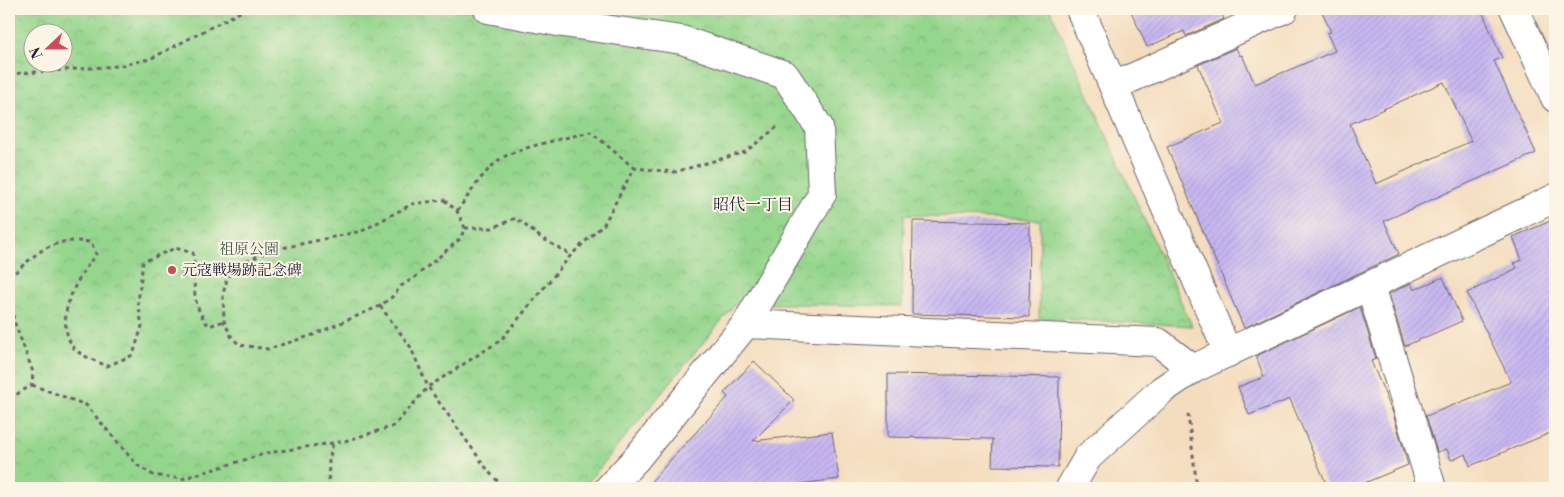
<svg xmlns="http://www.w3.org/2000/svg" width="1564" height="497" viewBox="0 0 1564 497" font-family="'Libre Bodoni','Noto Serif JP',serif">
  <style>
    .park { fill: url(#park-crowns); stroke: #5c7c64; fill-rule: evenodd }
    .building { fill: url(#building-hatch); fill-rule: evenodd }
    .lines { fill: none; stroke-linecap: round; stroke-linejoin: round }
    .minor-casing { stroke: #6c6369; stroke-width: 30 }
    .tertiary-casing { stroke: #6c6369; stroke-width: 30 }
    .path { stroke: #6c6369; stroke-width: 3; stroke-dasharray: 4 4; stroke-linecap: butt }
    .minor { stroke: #fff; stroke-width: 28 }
    .tertiary { stroke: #fff; stroke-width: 28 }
    .poi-dot { fill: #d1495b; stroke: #fcf5e5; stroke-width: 2 }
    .labels { text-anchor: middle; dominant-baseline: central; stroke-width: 4; stroke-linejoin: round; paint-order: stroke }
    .park-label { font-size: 15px; fill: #445854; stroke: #fcf5e5 }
    .poi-label { font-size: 15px; fill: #22223b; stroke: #fcf5e5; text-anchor: start }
    .neighbourhood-label { font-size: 16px; fill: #22223b; stroke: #fcf5e5 }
  </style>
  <defs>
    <pattern id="park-crowns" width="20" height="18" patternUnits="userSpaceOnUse" patternTransform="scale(1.25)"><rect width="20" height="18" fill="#95d68d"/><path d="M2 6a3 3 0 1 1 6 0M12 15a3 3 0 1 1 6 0" fill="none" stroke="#80b77b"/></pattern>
    <pattern id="building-hatch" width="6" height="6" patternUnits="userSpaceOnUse" patternTransform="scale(1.25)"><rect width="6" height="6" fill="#c7b7f1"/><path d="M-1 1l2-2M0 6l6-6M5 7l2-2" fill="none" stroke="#ab9dd0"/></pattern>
  </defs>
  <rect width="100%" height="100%" fill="#fcf5e5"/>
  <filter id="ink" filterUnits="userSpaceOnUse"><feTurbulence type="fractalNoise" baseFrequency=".02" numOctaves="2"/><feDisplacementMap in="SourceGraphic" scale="10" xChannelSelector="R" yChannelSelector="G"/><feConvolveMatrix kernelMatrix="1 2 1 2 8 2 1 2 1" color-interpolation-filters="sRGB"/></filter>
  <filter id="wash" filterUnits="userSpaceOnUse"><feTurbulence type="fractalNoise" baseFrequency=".0096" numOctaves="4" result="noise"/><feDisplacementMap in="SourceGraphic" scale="20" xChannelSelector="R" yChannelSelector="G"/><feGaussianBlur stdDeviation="1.12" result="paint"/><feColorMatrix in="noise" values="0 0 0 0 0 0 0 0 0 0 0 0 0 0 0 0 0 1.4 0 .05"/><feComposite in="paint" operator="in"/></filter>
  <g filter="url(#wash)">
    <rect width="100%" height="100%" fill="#f4ddbe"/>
    <path class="park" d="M9 9H1050L1192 326 1039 318 1040 220 904 215 902 306 736 303 583 488H9ZM32 32H62V62H32Z"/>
    <g id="blocks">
      <g class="building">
        <polygon points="1130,9 1237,9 1222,15 1224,19 1186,36 1184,31 1147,47"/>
        <path d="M1321 9H1481L1502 58 1494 61 1536 153 1384 221 1399 254 1244 328 1167 147 1223 123 1198 65 1236 48 1240 56 1242 55 1255 84 1335 51 1327 33 1331 32ZM1444 82 1471 141 1376 184 1350 124Z"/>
        <polygon points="1555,219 1555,431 1470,466 1466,454 1451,460 1447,449 1437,452 1426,416 1511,382 1467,293 1517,268 1514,263 1522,260 1513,237"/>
        <polygon points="913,221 1030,223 1029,317 912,314"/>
        <polygon points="1443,277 1462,321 1405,346 1389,294 1411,283 1414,290"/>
        <polygon points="1360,307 1376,359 1371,361 1393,413 1408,465 1352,488 1328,488 1290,399 1249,415 1238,387 1264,377 1256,356"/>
        <polygon points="754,361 794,400 753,441 832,432 839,479 769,488 645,488 728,397 724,393"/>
        <polygon points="888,374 1059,377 1058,467 992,466 993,439 888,437"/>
      </g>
    </g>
  </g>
  <g filter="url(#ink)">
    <use href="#blocks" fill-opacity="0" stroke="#6c6369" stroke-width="1"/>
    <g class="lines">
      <defs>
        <g id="minor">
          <polyline points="488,9 563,23 682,40 785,75 819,127 822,194 746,324"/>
          <polyline points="1080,9 1228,353"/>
          <polyline points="1114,86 1284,9"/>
          <polyline points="1370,286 1432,488"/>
          <polyline points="609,488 636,459 746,324 1158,342 1193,369"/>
          <polyline points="1070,488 1088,457 1162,390 1193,369 1555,198"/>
        </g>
        <polyline id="tertiary" points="1514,9 1555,98"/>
      </defs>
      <use href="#minor" class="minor-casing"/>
      <use href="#tertiary" class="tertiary-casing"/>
      <g class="path">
        <polyline points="9,74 118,66 150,59 246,9"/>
        <polygon points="444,200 457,211 465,228 460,239 414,278 401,286 392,297 380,306 313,335 268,349 240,345 232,338 224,321 223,294 227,279 236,267 268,251 362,231 412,204"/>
        <path d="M457 211C470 194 481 174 499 160 514 148 570 137 591 132L634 168"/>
        <polyline points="465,228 492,228 516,218 540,237 571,255"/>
        <path d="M9 278C38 252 50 237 91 242L96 254C77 279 53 316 73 347 80 356 97 361 107 366L133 355 142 326 138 302 143 262 175 248 193 253C197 283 188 301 209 326L224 321"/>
        <polyline points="9,291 14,321 33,372 32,385 14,396 9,394"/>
        <polyline points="380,306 410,346 428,387 489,472 504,488"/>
        <polyline points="32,385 86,405 137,465 153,475 182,479 267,453 345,441 394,426 428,387 501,340 571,255 604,224 634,168 675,172 745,152 777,127"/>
        <polyline points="1188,414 1197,488"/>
        <polyline points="328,488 329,461 333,443"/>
      </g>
      <use href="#minor" class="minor"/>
      <use href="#tertiary" class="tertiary"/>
    </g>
  </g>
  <circle class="poi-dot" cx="172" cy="270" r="5"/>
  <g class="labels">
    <g class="park-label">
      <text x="249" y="249">祖原公園</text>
    </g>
    <g class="poi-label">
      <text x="182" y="270">元寇戦場跡記念碑</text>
    </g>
    <g class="neighbourhood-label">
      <text x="753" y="205">昭代一丁目</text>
    </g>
  </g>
  <rect width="1564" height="497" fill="none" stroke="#fcf5e5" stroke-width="30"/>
  <g transform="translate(48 48) rotate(248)"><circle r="24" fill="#fcf5e5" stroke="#a5a1a1"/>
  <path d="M0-4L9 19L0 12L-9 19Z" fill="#d1495b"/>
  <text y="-8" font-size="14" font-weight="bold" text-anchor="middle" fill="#22223b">N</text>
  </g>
</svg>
